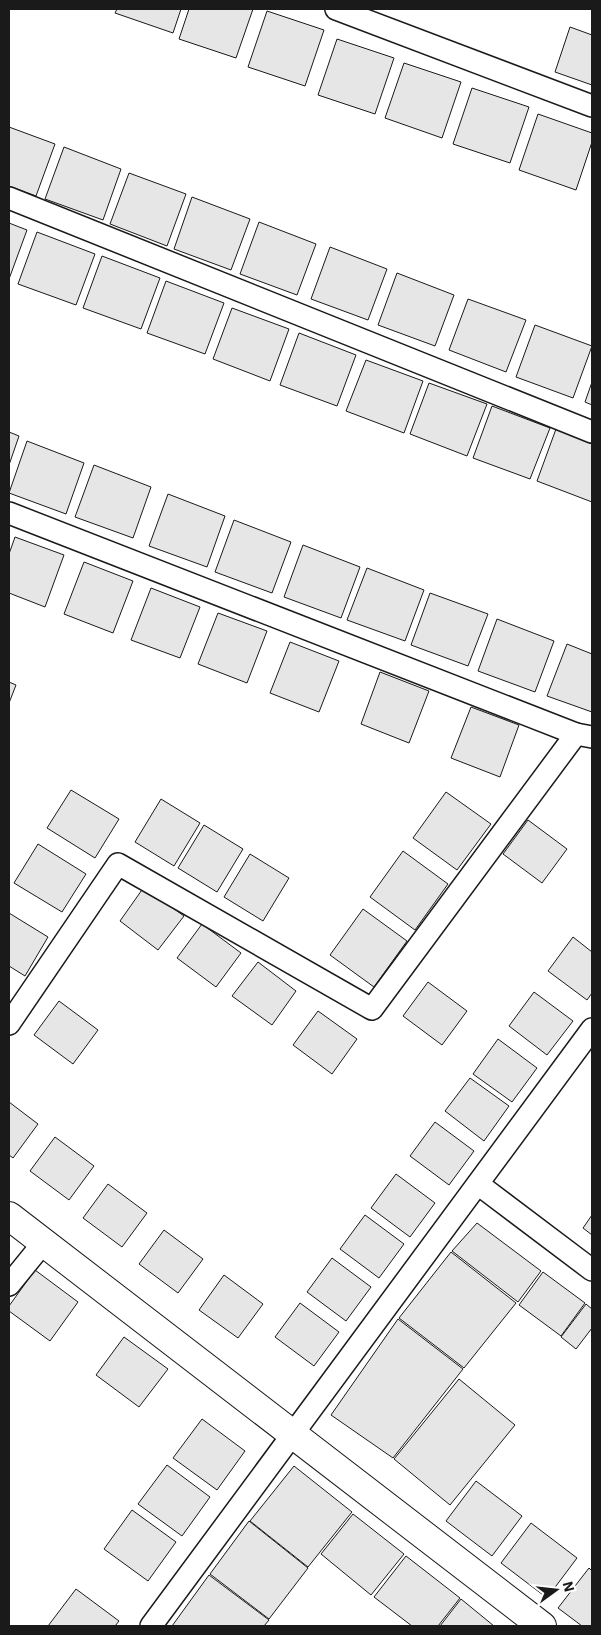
<svg xmlns="http://www.w3.org/2000/svg" width="601" height="1635" viewBox="0 0 601 1635" font-family="'IBM Plex Sans',sans-serif">
  <style>
    .building { fill: #e6e6e6; stroke: #1a1a1a }
    .lines { fill: none; stroke-linecap: round; stroke-linejoin: round }
    .minor-casing { stroke: #1a1a1a; stroke-width: 24 }
    .secondary-casing { stroke: #1a1a1a; stroke-width: 30 }
    .minor { stroke: #fff; stroke-width: 21 }
    .secondary { stroke: #fff; stroke-width: 28 }
  </style>
  <rect width="100%" height="100%" fill="#fff"/>
  <g class="building">
    <polygon points="117,9 181,9 173,33 115,13"/>
    <polygon points="189,9 253,9 236,58 179,39"/>
    <polygon points="267,11 324,30 305,86 248,67"/>
    <polygon points="570,27 592,35 592,85 555,72"/>
    <polygon points="337,39 394,58 375,114 318,95"/>
    <polygon points="404,63 461,82 442,138 385,118"/>
    <polygon points="472,88 529,107 510,163 453,144"/>
    <polygon points="538,114 592,133 592,142 576,190 519,170"/>
    <polygon points="9,127 55,144 36,196 9,186"/>
    <polygon points="64,147 121,169 103,220 45,199"/>
    <polygon points="129,173 186,194 167,246 110,224"/>
    <polygon points="192,197 250,219 231,270 174,249"/>
    <polygon points="259,222 316,244 297,295 240,274"/>
    <polygon points="9,223 27,230 9,279"/>
    <polygon points="37,232 95,254 76,305 18,284"/>
    <polygon points="330,247 387,269 368,320 311,299"/>
    <polygon points="102,256 160,278 141,329 83,308"/>
    <polygon points="397,273 454,295 435,346 378,325"/>
    <polygon points="166,281 224,303 205,354 147,333"/>
    <polygon points="468,299 526,320 506,372 449,350"/>
    <polygon points="232,308 289,329 270,381 213,359"/>
    <polygon points="535,325 592,346 573,398 516,377"/>
    <polygon points="299,333 356,355 337,406 280,385"/>
    <polygon points="366,360 423,381 404,433 346,411"/>
    <polygon points="592,382 592,405 585,402"/>
    <polygon points="429,383 487,404 467,456 410,434"/>
    <polygon points="492,406 550,428 530,479 473,458"/>
    <polygon points="556,429 592,443 592,502 537,481"/>
    <polygon points="9,432 19,436 9,465"/>
    <polygon points="27,441 84,463 66,514 9,493"/>
    <polygon points="94,465 151,487 133,538 75,517"/>
    <polygon points="168,494 225,516 207,567 149,546"/>
    <polygon points="234,520 291,542 272,593 215,572"/>
    <polygon points="15,537 64,555 45,607 9,593 9,554"/>
    <polygon points="303,545 360,567 341,618 284,597"/>
    <polygon points="84,562 133,581 113,633 64,614"/>
    <polygon points="367,568 424,590 405,641 347,620"/>
    <polygon points="151,588 200,607 180,658 131,640"/>
    <polygon points="430,593 488,614 468,666 411,645"/>
    <polygon points="218,613 267,631 247,683 198,664"/>
    <polygon points="497,619 554,641 535,692 478,671"/>
    <polygon points="290,642 339,661 319,712 270,693"/>
    <polygon points="567,644 592,654 592,712 547,696"/>
    <polygon points="380,672 429,691 409,743 361,724"/>
    <polygon points="9,682 16,685 9,703"/>
    <polygon points="471,707 519,725 500,777 451,758"/>
    <polygon points="71,790 119,819 95,858 47,828"/>
    <polygon points="446,792 491,824 457,870 413,838"/>
    <polygon points="161,799 200,823 174,866 135,842"/>
    <polygon points="528,820 567,849 542,883 503,854"/>
    <polygon points="204,825 243,849 217,892 178,868"/>
    <polygon points="38,844 86,874 62,912 14,883"/>
    <polygon points="403,851 448,884 415,930 370,897"/>
    <polygon points="250,854 289,878 263,921 224,897"/>
    <polygon points="144,887 184,916 158,950 120,921"/>
    <polygon points="363,909 407,941 374,987 330,955"/>
    <polygon points="9,913 48,937 25,976 9,966"/>
    <polygon points="202,924 241,953 216,987 177,958"/>
    <polygon points="573,937 592,952 592,993 587,1000 548,971"/>
    <polygon points="258,962 296,991 272,1025 232,996"/>
    <polygon points="428,982 467,1011 442,1045 403,1016"/>
    <polygon points="534,992 573,1021 547,1055 509,1026"/>
    <polygon points="59,1001 98,1030 73,1064 34,1035"/>
    <polygon points="318,1011 357,1039 332,1074 293,1045"/>
    <polygon points="498,1039 537,1068 512,1102 473,1074"/>
    <polygon points="470,1078 509,1106 484,1141 445,1111"/>
    <polygon points="9,1102 38,1124 13,1158 9,1155"/>
    <polygon points="435,1122 474,1151 449,1185 410,1156"/>
    <polygon points="55,1137 94,1166 69,1200 30,1171"/>
    <polygon points="396,1174 435,1203 410,1237 371,1208"/>
    <polygon points="108,1184 147,1213 122,1247 83,1218"/>
    <polygon points="365,1215 404,1244 379,1278 340,1249"/>
    <polygon points="592,1215 592,1235 583,1228"/>
    <polygon points="477,1223 541,1271 518,1302 452,1251"/>
    <polygon points="164,1230 203,1259 178,1293 139,1264"/>
    <polygon points="451,1252 516,1303 464,1368 399,1318"/>
    <polygon points="332,1258 371,1287 346,1321 307,1292"/>
    <polygon points="35,1270 78,1302 50,1341 9,1311 9,1306"/>
    <polygon points="543,1272 585,1303 561,1336 519,1305"/>
    <polygon points="224,1275 263,1304 238,1338 199,1310"/>
    <polygon points="300,1303 339,1332 314,1366 275,1337"/>
    <polygon points="586,1304 592,1309 592,1328 576,1349 561,1337"/>
    <polygon points="398,1319 463,1369 393,1458 331,1415"/>
    <polygon points="124,1337 168,1369 139,1407 96,1375"/>
    <polygon points="459,1379 515,1425 450,1505 394,1459"/>
    <polygon points="202,1419 245,1451 217,1490 173,1458"/>
    <polygon points="167,1465 210,1497 182,1536 138,1504"/>
    <polygon points="294,1466 352,1512 308,1567 250,1521"/>
    <polygon points="476,1481 522,1516 492,1556 446,1521"/>
    <polygon points="132,1510 176,1542 148,1581 104,1549"/>
    <polygon points="353,1514 404,1554 371,1595 321,1554"/>
    <polygon points="249,1521 308,1568 269,1619 210,1574"/>
    <polygon points="531,1523 577,1558 547,1598 501,1563"/>
    <polygon points="406,1556 460,1598 438,1626 412,1626 374,1597"/>
    <polygon points="589,1568 592,1571 592,1626 582,1626 558,1608"/>
    <polygon points="209,1575 269,1620 264,1626 172,1626"/>
    <polygon points="76,1589 119,1621 115,1626 48,1626"/>
    <polygon points="461,1599 494,1626 440,1626"/>
  </g>
  <g class="lines">
    <defs>
      <g id="minor">
        <polyline points="336,9 592,106"/>
        <polyline points="9,198 592,432"/>
        <polyline points="9,513 576,734 592,737"/>
        <polyline points="9,1024 118,864 372,1009 576,734"/>
        <polyline points="478,1184 592,1270"/>
        <polyline points="9,1285 44,1242"/>
        <polyline points="151,1626 592,1029"/>
      </g>
      <polyline id="secondary" points="9,1216 542,1626"/>
    </defs>
    <use href="#minor" class="minor-casing"/>
    <use href="#secondary" class="secondary-casing"/>
    <use href="#minor" class="minor"/>
    <use href="#secondary" class="secondary"/>
  </g>
  <rect width="601" height="1635" fill="none" stroke="#1a1a1a" stroke-width="20"/>
  <g transform="translate(556 1590) rotate(75)" stroke="#ffffff" stroke-width="4" paint-order="stroke">
  <path d="M0-4L9 19L0 12L-9 19Z" fill="#1a1a1a"/>
  <text y="-8" font-size="14" font-weight="bold" text-anchor="middle" fill="#1a1a1a">N</text>
  </g>
</svg>
